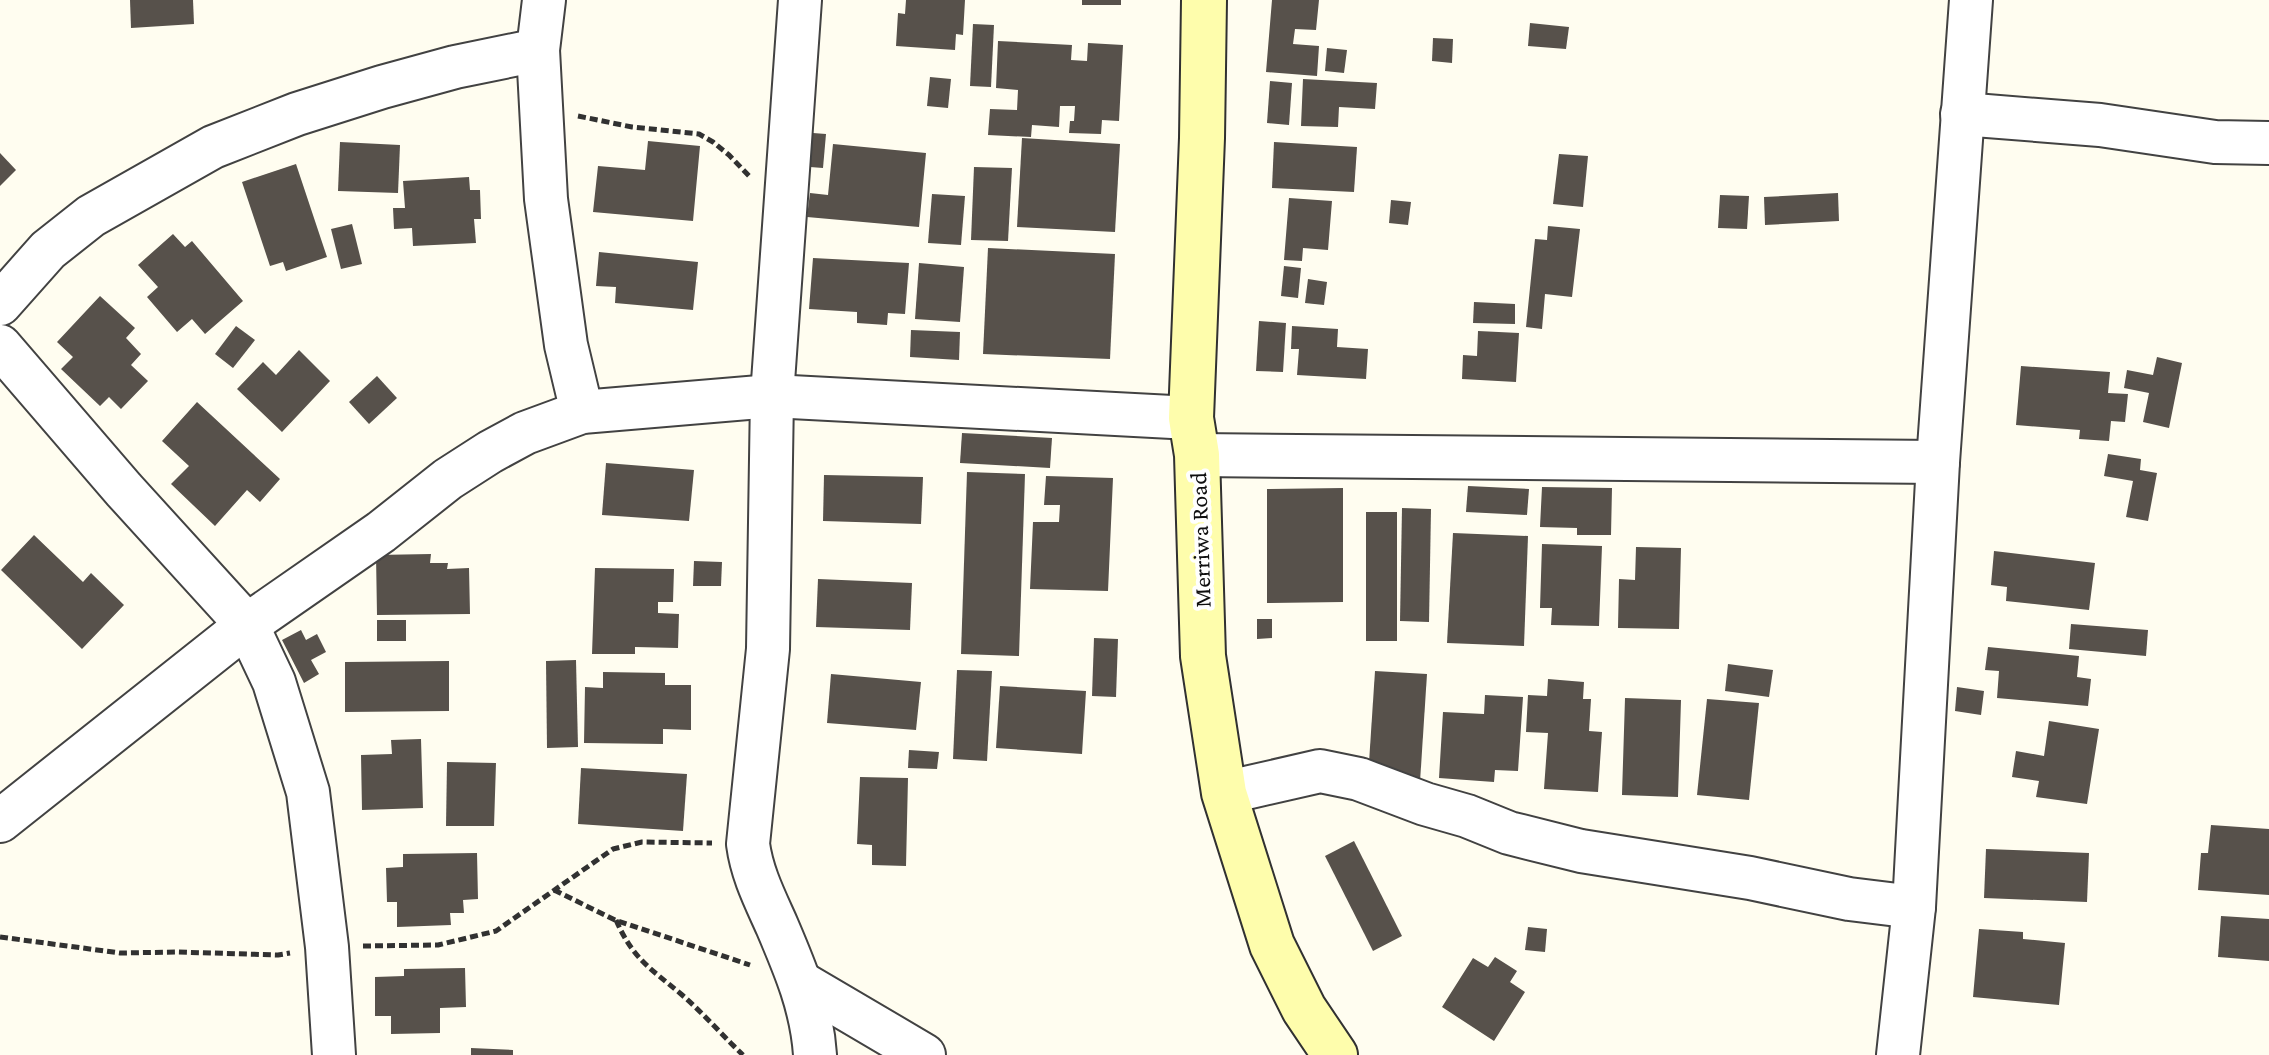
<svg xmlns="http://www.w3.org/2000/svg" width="2269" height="1055" viewBox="0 0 2269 1055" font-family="'Crimson Pro',serif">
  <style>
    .building { fill: #57514b }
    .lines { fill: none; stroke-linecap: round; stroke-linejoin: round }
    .street-casing { stroke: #424242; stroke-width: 46 }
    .secondary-casing { stroke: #313131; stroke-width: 48 }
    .path { stroke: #313131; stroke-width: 5; stroke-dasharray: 8 4; stroke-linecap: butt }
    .street { stroke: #fff; stroke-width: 42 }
    .secondary { stroke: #fefdac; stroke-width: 44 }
    .labels { text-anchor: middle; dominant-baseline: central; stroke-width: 8; stroke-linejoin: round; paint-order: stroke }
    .street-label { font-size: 24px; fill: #0f0f0f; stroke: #fff }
  </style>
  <rect width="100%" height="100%" fill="#fffdf0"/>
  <g class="building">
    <polygon points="130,0 193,0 194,24 131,28"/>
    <polygon points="906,0 965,0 963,35 956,34 955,50 896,46 898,13 905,14"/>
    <rect x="1082" y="0" width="39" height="5"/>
    <polygon points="1272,0 1319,0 1316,30 1295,29 1293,44 1319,46 1317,76 1266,72"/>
    <polygon points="1530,23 1569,27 1566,49 1528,46"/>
    <polygon points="973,24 994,25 991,87 970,86"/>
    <polygon points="1433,38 1453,39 1452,63 1432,61"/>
    <polygon points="998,41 1072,45 1071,60 1087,61 1088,43 1123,45 1119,121 1102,120 1101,134 1069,133 1070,121 1074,121 1075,106 1060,106 1059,127 1032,125 1031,137 988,135 990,109 1017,110 1018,90 996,88"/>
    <polygon points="1327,48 1347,50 1344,73 1325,71"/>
    <polygon points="930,77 951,79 948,108 927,106"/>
    <polygon points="1303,79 1377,83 1375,109 1339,107 1338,127 1301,126"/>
    <polygon points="1270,81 1292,83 1289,125 1267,123"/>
    <polygon points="800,132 826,134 823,168 797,166"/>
    <polygon points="1022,138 1120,144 1115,232 1017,227"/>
    <polygon points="648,141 700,146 693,221 593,212 598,166 645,170"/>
    <polygon points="340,142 400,145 398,193 338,191"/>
    <polygon points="1274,142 1357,147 1354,192 1272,188"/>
    <polygon points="833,144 926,153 919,227 807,217 810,193 828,195"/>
    <polygon points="0,153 16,170 0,186"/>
    <polygon points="1559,154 1588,156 1583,207 1553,204"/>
    <polygon points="296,164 327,257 286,271 283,262 270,266 242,182"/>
    <polygon points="974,167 1012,168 1008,241 971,240"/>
    <polygon points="469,177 470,190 480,190 481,219 474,219 476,243 413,246 412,228 394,229 393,208 405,208 403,181"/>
    <polygon points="1838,193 1839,221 1765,225 1764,197"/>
    <polygon points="932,194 965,196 961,245 928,243"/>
    <polygon points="1720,195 1749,196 1747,229 1718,228"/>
    <polygon points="1289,198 1332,201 1328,250 1303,248 1302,261 1284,260"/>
    <polygon points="1391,200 1411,202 1408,225 1389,223"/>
    <polygon points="352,224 362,264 341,269 331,229"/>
    <polygon points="1548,226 1580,229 1572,297 1545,294 1542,329 1526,327 1535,239 1547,240"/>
    <polygon points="173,234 185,247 192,241 243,301 205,334 192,319 177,332 147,297 158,287 138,265"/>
    <polygon points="988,248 1115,254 1110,359 983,354"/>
    <polygon points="599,252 698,262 693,310 615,303 616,287 596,286"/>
    <polygon points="813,258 909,263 905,314 888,313 887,325 857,323 857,312 809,309"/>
    <polygon points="919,263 964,267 960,322 915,319"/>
    <polygon points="1284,266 1301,268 1298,298 1281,296"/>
    <polygon points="1308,279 1327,282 1324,305 1305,303"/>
    <polygon points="100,296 135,328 126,338 141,354 131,365 148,381 121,409 109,397 100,406 61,369 73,357 57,342"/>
    <polygon points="1474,302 1515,304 1515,324 1473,323"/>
    <polygon points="1259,321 1286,323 1283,372 1256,371"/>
    <polygon points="236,326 255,340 233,368 215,354"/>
    <polygon points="1292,326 1338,329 1337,347 1368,349 1366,379 1297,375 1299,349 1291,349"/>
    <polygon points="911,330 960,332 959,360 910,357"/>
    <polygon points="1478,331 1519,333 1516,382 1462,379 1463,355 1477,356"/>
    <polygon points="299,350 330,381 282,432 237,389 263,362 276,375"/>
    <polygon points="2157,357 2182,363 2169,428 2143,422 2149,393 2124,388 2127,370 2153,375"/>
    <polygon points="2021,366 2110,372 2108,393 2128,394 2125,422 2111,421 2109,441 2079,439 2080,430 2016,425"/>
    <polygon points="377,376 397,398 369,424 349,402"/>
    <polygon points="197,402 280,479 260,502 247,490 215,526 171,484 189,466 162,441"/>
    <polygon points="962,433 1052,438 1050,468 960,463"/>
    <polygon points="2108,454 2141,459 2140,470 2157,473 2148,521 2126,517 2133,481 2104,476"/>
    <polygon points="606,463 694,470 689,521 602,515"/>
    <polygon points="967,472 1025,474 1019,656 961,654"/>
    <polygon points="824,475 923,477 921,524 823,521"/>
    <polygon points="1046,476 1113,478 1108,591 1030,589 1033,522 1059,522 1060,505 1044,505"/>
    <polygon points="1468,486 1529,489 1527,515 1466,512"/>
    <polygon points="1542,487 1612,488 1611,535 1577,535 1577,528 1540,527"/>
    <polygon points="1343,488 1343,602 1267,603 1267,489"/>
    <polygon points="1402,508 1431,509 1429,622 1400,621"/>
    <rect x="1366" y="512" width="31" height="129"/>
    <polygon points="1453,533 1528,536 1524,646 1447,643"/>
    <polygon points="34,535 83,582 91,573 124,605 82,649 1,570"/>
    <polygon points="1542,544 1602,546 1599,626 1551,625 1552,608 1540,608"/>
    <polygon points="1636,547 1681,548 1679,629 1618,628 1619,579 1635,580"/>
    <polygon points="1994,551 2095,563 2089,610 2006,601 2007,587 1991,585"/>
    <polygon points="431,554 430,563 448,563 447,569 469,568 470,614 377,615 376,555"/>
    <polygon points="694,561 722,562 721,586 693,586"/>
    <polygon points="595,568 674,569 673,602 658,602 658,613 679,614 678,648 635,647 635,654 592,654"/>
    <polygon points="818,579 912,583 910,630 816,627"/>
    <polygon points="1257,619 1272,619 1272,638 1257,639"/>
    <rect x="377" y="620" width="29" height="21"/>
    <polygon points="2071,624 2148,630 2146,656 2069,649"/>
    <polygon points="301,630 306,640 317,634 326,652 311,660 319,674 304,683 282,640"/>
    <polygon points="1094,638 1118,639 1116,697 1092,696"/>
    <polygon points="1988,647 2079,656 2077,677 2091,679 2088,706 1997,698 1999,671 1985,670"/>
    <polygon points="576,660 578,747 547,748 546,661"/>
    <polygon points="449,661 449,711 345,712 345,662"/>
    <polygon points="1728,664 1773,670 1769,697 1725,691"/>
    <polygon points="957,670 992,671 987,761 953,759"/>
    <polygon points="1375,671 1427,674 1420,782 1368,778"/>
    <polygon points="603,672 665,673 665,685 691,685 691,730 663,729 663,744 584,743 585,687 603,688"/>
    <polygon points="831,674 921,682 916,730 827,723"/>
    <polygon points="1548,679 1584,682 1583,699 1591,699 1589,731 1602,732 1598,792 1544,789 1548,733 1526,732 1528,695 1547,696"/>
    <polygon points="1000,686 1086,691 1082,754 996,748"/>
    <polygon points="1957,687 1984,691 1981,715 1955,711"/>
    <polygon points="1485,695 1523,697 1518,771 1495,770 1494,782 1439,778 1443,712 1484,714"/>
    <polygon points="1625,698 1681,700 1678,797 1622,795"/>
    <polygon points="1707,699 1759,703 1749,800 1697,795"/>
    <polygon points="2049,721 2099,729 2087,804 2036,797 2039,781 2012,777 2016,751 2044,756"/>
    <polygon points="421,739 423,808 362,810 361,755 392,754 391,740"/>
    <polygon points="909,750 939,752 937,769 908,768"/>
    <polygon points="447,762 496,763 494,826 446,826"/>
    <polygon points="581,768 687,774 683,831 578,824"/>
    <polygon points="860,777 908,778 906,866 872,865 872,845 857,844"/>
    <polygon points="2211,825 2269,829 2269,895 2198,890 2201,853 2208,853"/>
    <polygon points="1354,841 1402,936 1373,951 1325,856"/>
    <polygon points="1986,849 2089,853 2087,902 1984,898"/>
    <polygon points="477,853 478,899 463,900 464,913 450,913 451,925 397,927 397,902 387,902 386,868 403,867 403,854"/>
    <polygon points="2221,916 2269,919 2269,961 2218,957"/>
    <polygon points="1528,927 1547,929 1545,952 1525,950"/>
    <polygon points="1979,929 2023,932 2023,939 2065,943 2059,1005 1973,997"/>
    <polygon points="1495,957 1517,971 1510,982 1525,992 1494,1041 1442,1007 1473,958 1488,967"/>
    <polygon points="465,968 466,1007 440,1008 440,1033 391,1034 391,1016 375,1016 375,977 404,976 404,969"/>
    <polygon points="471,1048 513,1050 513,1055 471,1055"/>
  </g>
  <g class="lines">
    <defs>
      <g id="street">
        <polyline points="544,0 538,50 546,199 566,345 582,412"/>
        <path d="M800 0 772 396 768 649 748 844C752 874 765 899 777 926 795 968 812 1008 815 1055"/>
        <polyline points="1962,114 2100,125 2215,142 2269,143"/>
        <polyline points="0,304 48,250 91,216 213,147 297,114 382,87 455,67 538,50"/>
        <polyline points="0,346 124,490 247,625 274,682 308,792 327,947 334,1055"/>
        <polyline points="1197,455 1938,462"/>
        <polyline points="1224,793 1320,771 1359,779 1425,804 1467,816 1509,833 1581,851 1750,878 1849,899 1914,907"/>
        <polyline points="0,821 247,625 381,532 448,479 490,452 525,433 582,412 772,396 1191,418"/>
        <polyline points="800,982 924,1055"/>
        <polyline points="1898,1055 1914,907 1938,462 1971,0"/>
      </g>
      <polyline id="secondary" points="1204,0 1202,138 1191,418 1197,455 1203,656 1224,793 1272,945 1304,1009 1335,1055"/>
    </defs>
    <use href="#street" class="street-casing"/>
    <use href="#secondary" class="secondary-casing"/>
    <g class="path">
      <polyline points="578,116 632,127 699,134 713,142 729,155 750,177"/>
      <polyline points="554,890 615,920 750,965"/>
      <path d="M616 920C633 959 650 968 681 994 703 1013 722 1035 743 1055"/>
      <polyline points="0,937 120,953 178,952 278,955 290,953"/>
      <polyline points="363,946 438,945 496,931 613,849 642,842 712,843"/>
    </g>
    <use href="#street" class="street"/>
    <use href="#secondary" class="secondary"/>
  </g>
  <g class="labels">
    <g class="street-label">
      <text transform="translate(1200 540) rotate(-92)">Merriwa Road</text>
    </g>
  </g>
</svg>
